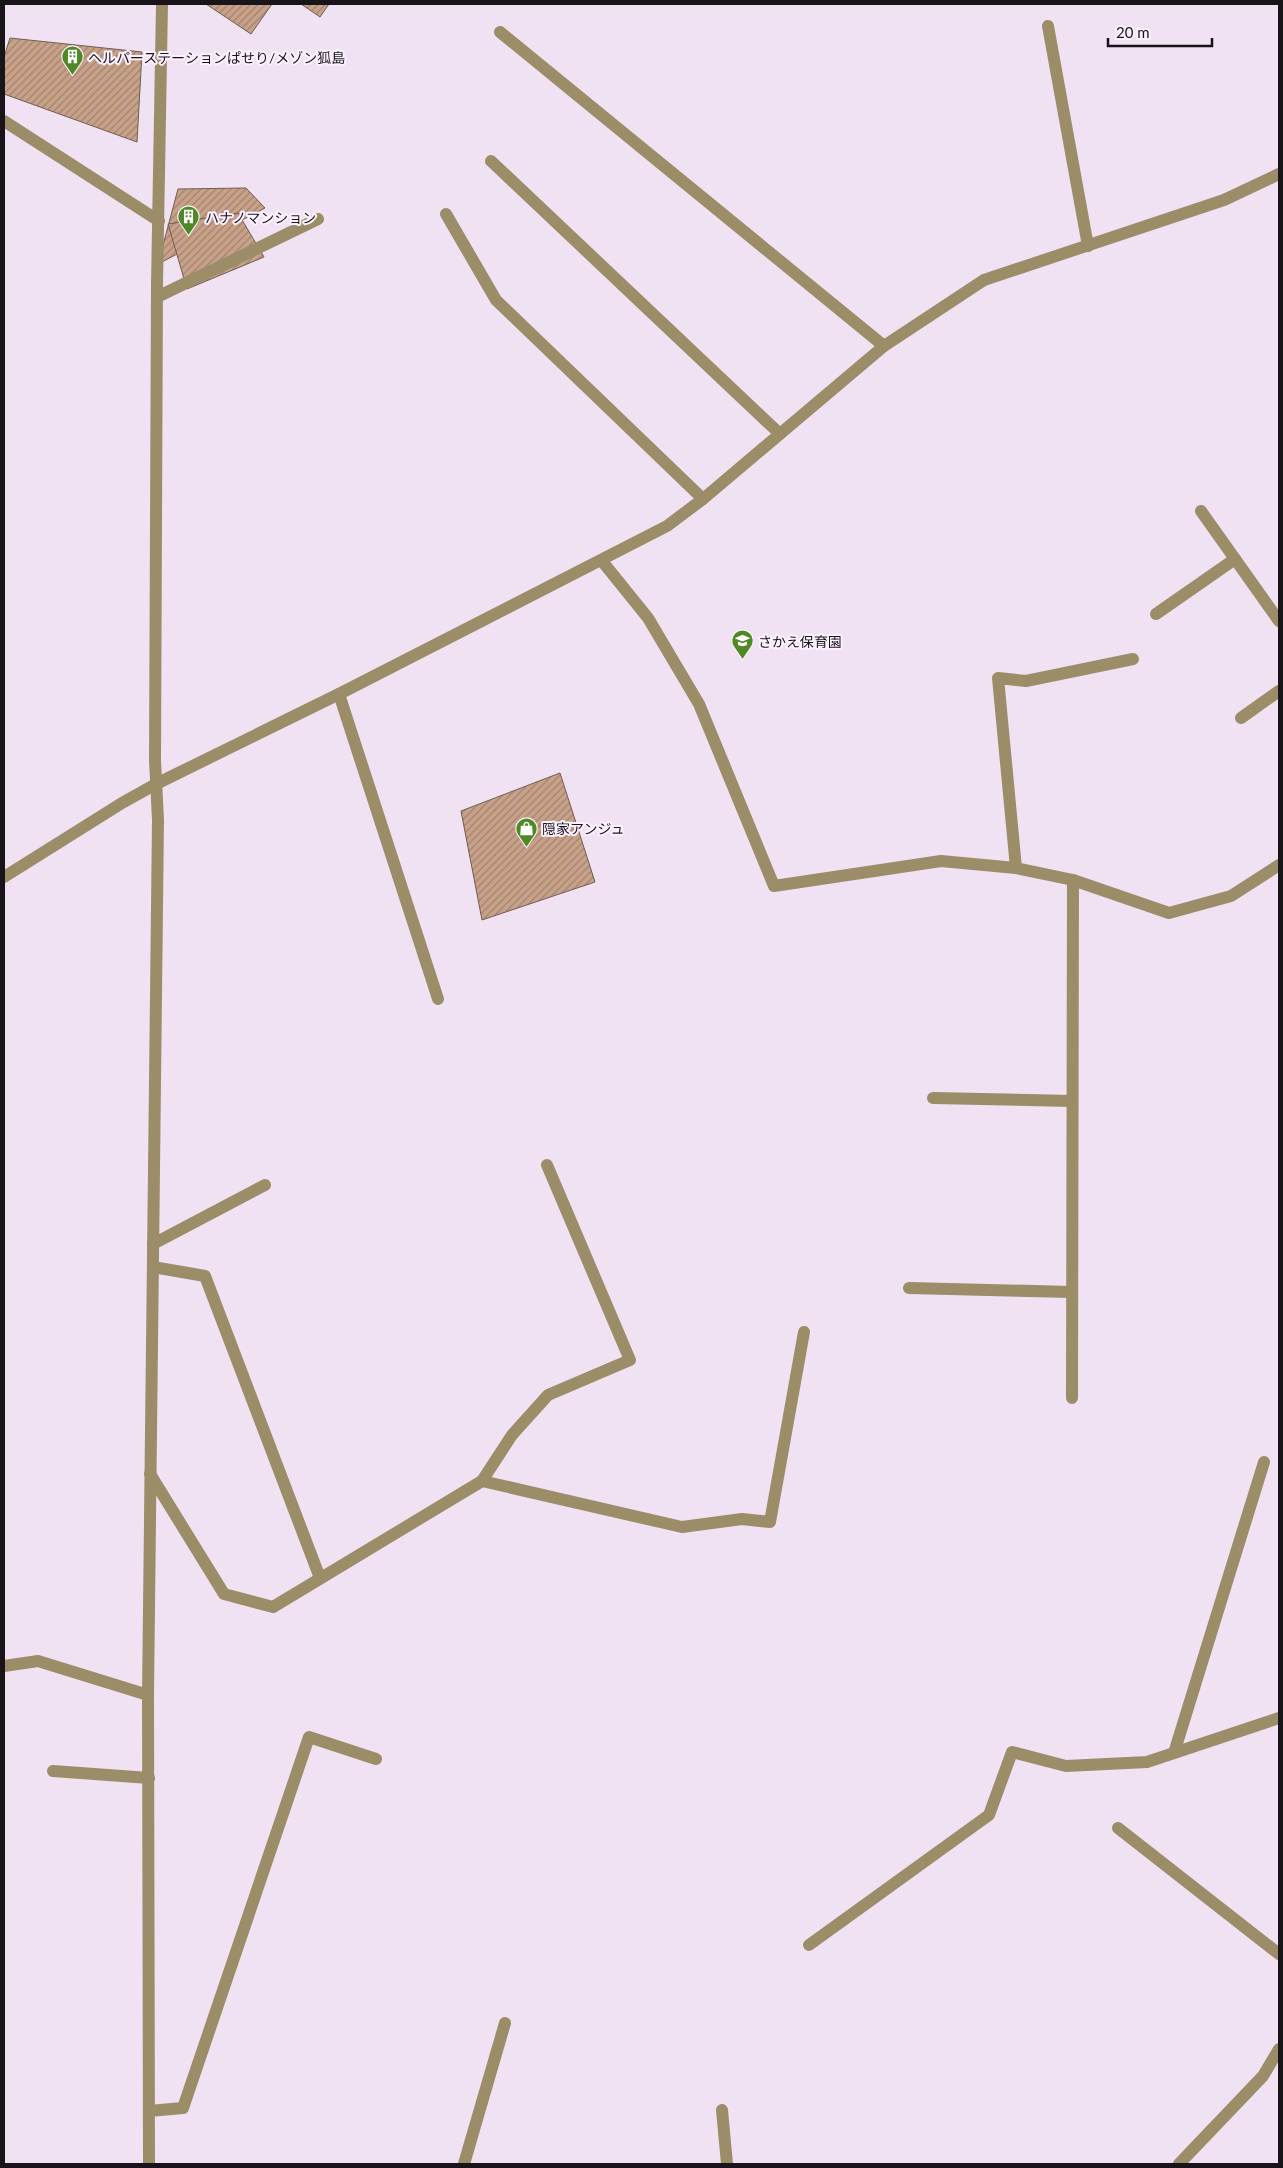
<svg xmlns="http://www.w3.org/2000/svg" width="1283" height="2168" viewBox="0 0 1283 2168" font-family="Lato,'Noto Sans JP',sans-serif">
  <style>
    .building { fill: url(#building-hatch); stroke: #6e5d53 }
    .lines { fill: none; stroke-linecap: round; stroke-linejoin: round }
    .minor { stroke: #9c8d69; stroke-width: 12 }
    .labels { text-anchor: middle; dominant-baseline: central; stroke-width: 4; stroke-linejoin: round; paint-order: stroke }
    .poi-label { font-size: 14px; fill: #19141a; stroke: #fcf1fe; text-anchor: start }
  </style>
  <defs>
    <pattern id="building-hatch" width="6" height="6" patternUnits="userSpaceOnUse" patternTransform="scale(1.25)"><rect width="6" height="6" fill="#c8a189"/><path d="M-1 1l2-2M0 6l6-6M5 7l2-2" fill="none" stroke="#a2826f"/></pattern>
  </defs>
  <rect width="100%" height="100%" fill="#f0e2f3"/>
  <g class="building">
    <polygon points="206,4 272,4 251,34"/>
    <polygon points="301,4 329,4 320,17"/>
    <polygon points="10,38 142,52 137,142 4,94 4,57"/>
    <polygon points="246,188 265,208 158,264 178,189"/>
    <polygon points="238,213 264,257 187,289 168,224"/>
    <polygon points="560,773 595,882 482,920 461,811"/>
  </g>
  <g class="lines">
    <g class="minor">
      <polyline points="1048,26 1088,246"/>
      <polyline points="500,32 884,346"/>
      <polyline points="4,121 159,221"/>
      <polyline points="491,161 780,434"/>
      <polyline points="446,214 496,300 703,499"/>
      <polyline points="157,297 318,219"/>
      <polyline points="1201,511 1279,621"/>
      <polyline points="602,561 648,618 699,704 774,886 941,861 1016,868 1073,880 1169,913 1231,896 1279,865"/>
      <polyline points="1156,614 1235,559"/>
      <polyline points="339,694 438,999"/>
      <polyline points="1241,718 1279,691"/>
      <polyline points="1016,868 998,678 1026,681 1133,659"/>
      <polyline points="4,877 122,803 156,784 339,694 667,526 703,499 884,346 984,280 1224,200 1279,174"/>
      <polyline points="933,1098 1072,1101"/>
      <polyline points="153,1244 265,1185"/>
      <polyline points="153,1267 205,1276 320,1578"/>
      <polyline points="909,1288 1072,1292"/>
      <polyline points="1072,1398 1073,880"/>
      <polyline points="150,1474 224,1594 273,1607 482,1481 682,1527 742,1519 770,1522 804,1332"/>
      <polyline points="482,1481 512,1435 548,1395 630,1360 547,1165"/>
      <polyline points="4,1666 38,1661 148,1695"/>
      <polyline points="1174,1753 1264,1462"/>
      <polyline points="53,1771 149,1778"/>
      <polyline points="1118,1828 1279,1954"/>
      <polyline points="809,1945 989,1815 1012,1752 1066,1766 1147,1762 1279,1718"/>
      <polyline points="722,2110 727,2164"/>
      <polyline points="149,2111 183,2108 309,1737 376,1759"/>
      <polyline points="149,2164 148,1695 158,820 155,760 157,284 162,4"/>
      <polyline points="464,2164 505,2023"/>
      <polyline points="1179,2164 1263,2076 1279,2049"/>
    </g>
  </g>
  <defs>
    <symbol id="building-pin" viewBox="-11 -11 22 30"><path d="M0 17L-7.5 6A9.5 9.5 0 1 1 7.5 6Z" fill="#4f8926" stroke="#fcf1fe"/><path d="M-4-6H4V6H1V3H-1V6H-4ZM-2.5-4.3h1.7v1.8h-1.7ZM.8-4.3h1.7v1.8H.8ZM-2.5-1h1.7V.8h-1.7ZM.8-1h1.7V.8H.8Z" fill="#fff"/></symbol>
    <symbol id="school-pin" viewBox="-11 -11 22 30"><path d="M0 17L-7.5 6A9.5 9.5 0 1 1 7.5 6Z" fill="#4f8926" stroke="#fcf1fe"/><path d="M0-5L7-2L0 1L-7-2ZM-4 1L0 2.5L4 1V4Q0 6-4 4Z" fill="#fff"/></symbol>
    <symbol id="shop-pin" viewBox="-11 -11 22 30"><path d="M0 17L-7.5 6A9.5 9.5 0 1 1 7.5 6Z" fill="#4f8926" stroke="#fcf1fe"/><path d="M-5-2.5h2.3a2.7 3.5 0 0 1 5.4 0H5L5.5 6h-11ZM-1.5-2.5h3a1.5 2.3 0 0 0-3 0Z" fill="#fff"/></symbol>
  </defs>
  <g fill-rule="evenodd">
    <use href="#building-pin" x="60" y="44" width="25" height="34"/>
    <use href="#building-pin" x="176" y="204" width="25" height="34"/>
    <use href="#school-pin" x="730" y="628" width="25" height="34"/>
    <use href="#shop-pin" x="514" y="816" width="25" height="34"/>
  </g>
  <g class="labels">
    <g class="poi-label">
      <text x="88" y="57">ヘルパーステーションぱせり/メゾン狐島</text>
      <text x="205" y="217">ハナノマンション</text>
      <text x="758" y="641">さかえ保育園</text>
      <text x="542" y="828">隠家アンジュ</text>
    </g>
  </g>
  <rect width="1283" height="2168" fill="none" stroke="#19141a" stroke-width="10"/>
  <path d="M1108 38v8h104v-8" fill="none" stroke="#19141a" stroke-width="2.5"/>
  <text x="1116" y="38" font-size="15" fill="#19141a" stroke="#fcf1fe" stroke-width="4" paint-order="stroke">20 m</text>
</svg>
